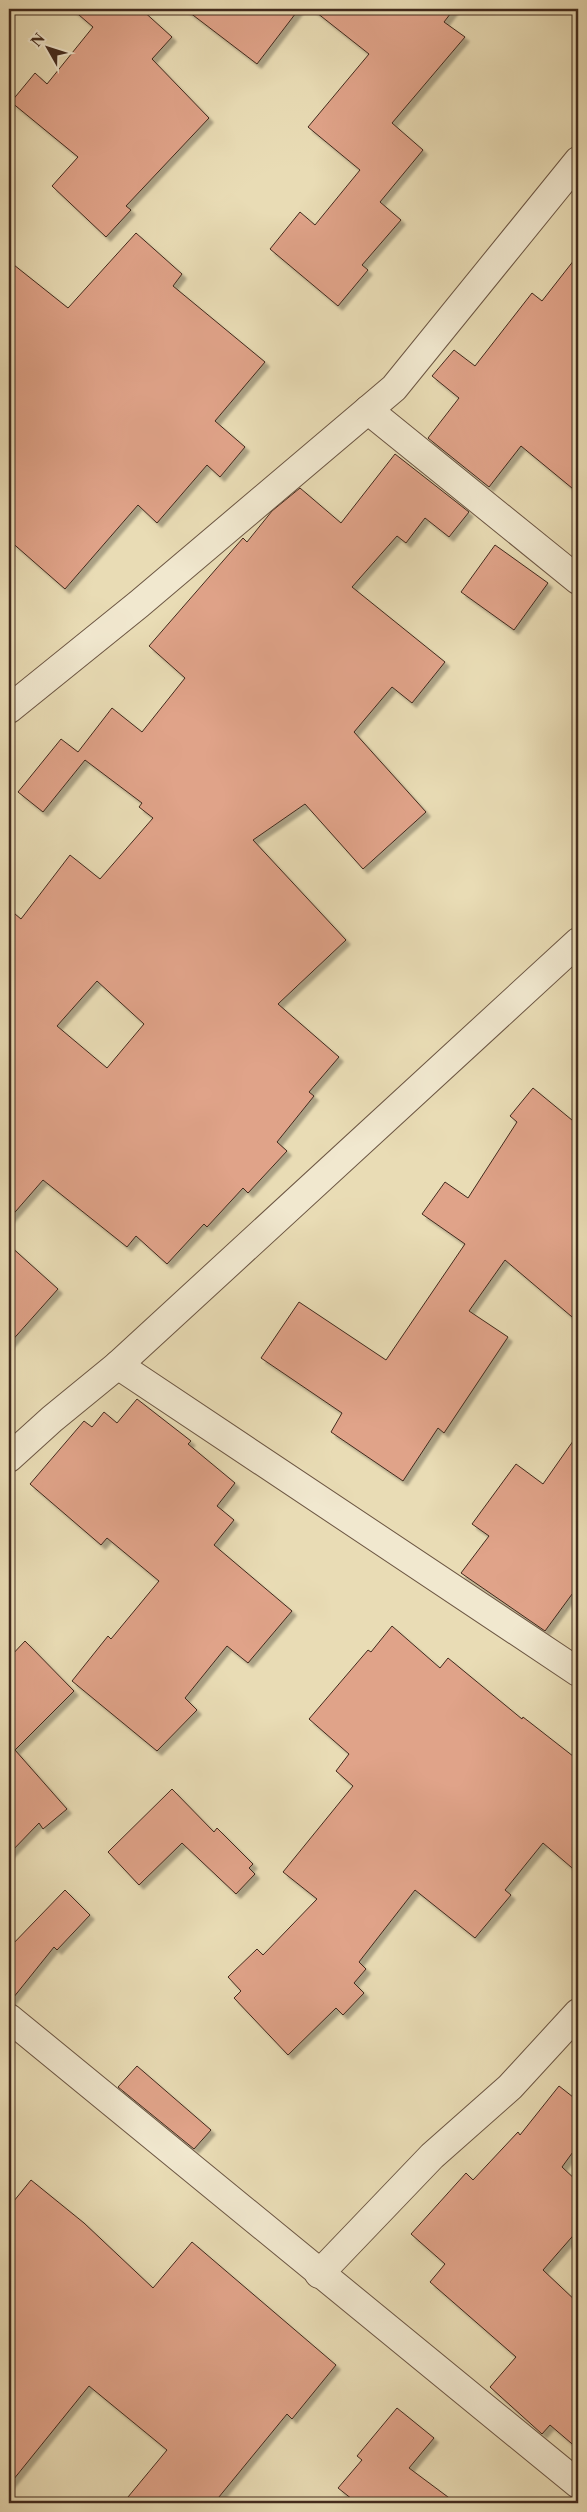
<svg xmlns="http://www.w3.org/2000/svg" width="587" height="2512" viewBox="0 0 587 2512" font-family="'Libre Caslon Text',serif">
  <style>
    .building { fill: #e0a389; stroke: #422a1d; fill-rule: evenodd; filter: url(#shadow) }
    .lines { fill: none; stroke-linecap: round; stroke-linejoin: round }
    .minor-casing { stroke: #6c5643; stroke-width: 30 }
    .minor { stroke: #f1e8cf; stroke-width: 28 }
  </style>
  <defs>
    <filter id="shadow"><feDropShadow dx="4.5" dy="4.5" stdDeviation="1" flood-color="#0004"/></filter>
  </defs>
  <rect width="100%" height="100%" fill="#e9dcb5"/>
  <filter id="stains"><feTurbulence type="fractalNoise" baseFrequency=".004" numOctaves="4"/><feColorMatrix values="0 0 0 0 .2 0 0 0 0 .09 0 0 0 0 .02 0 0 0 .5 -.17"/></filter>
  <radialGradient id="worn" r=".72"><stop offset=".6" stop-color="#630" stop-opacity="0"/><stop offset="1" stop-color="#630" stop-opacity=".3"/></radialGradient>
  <g class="building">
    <polygon points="72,9 141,9 172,37 152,59 209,118 126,206 131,210 106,237 52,186 78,157 11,102 35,73 47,84 93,27"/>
    <polygon points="185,9 299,9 257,64"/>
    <polygon points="312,9 454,9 444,22 465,37 392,123 423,150 380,202 401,220 362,265 368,270 338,306 270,249 300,212 315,225 360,170 308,127 369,54"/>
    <polygon points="136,233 182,274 173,286 265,362 215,421 245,447 220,477 207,465 157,523 138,505 65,589 9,540 9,261 68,308"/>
    <polygon points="578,255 578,493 521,446 489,487 428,438 459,398 432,376 454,350 475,366 532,293 542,301"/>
    <path d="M395 454 469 512 449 537 425 518 406 543 397 536 352 587 445 662 412 703 392 687 354 732 426 812 363 869 305 804 253 840 346 940 278 1004 339 1057 309 1092 314 1096 277 1142 287 1151 248 1193 243 1188 207 1227 204 1224 167 1264 136 1236 127 1247 43 1180 9 1219V909L21 919 70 855 100 879 153 818 139 807 142 803 85 760 43 812 18 792 61 739 78 752 112 708 142 732 185 678 149 646 243 538 247 542 272 511 300 488 341 523ZM97 981 144 1024 107 1068 57 1026Z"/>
    <polygon points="495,545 548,583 514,630 461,592"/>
    <polygon points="533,1088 578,1125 578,1322 505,1260 469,1311 508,1337 444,1433 438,1428 403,1481 331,1432 342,1413 261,1358 299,1302 386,1360 465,1244 422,1214 445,1182 468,1198 517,1122 510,1116"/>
    <polygon points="9,1245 58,1289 9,1344"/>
    <polygon points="137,1399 191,1441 188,1444 235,1483 217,1506 234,1520 214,1545 292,1611 248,1663 227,1646 185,1698 197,1710 157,1751 72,1681 108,1636 111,1639 159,1581 107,1538 101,1545 30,1484 84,1421 92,1427 104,1412 117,1423"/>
    <polygon points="578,1434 578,1586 545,1631 461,1573 489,1536 472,1524 516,1464 543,1484"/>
    <polygon points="392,1626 440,1668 448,1658 522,1719 523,1717 578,1760 578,1873 543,1843 505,1890 511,1895 475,1938 415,1890 359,1962 366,1969 354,1983 364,1993 343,2015 336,2008 288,2055 234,1998 241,1991 228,1977 257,1949 263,1955 317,1899 283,1872 353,1786 336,1771 349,1754 309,1719 368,1650 371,1652"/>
    <polygon points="25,1641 74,1691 15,1750 67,1809 43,1829 39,1823 9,1854 9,1658"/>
    <polygon points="172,1789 214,1832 217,1828 253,1864 249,1868 255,1874 236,1894 182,1843 139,1885 108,1852"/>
    <polygon points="65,1890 90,1915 57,1950 54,1947 9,2003 9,1948"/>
    <polygon points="137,2066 211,2130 194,2149 118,2087"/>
    <polygon points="559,2086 578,2101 578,2145 562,2167 578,2182 578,2230 543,2270 578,2303 578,2449 550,2425 542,2434 490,2387 516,2357 430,2282 445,2264 411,2234 466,2173 473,2180 518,2132 520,2135"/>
    <polygon points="31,2180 84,2223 153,2288 192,2242 336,2365 292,2419 287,2414 214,2503 123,2503 167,2450 89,2386 9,2485 9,2207"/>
    <polygon points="397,2408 434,2438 409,2468 456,2503 357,2503 338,2488 362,2460 357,2456"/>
  </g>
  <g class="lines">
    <defs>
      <g id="minor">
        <polyline points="368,410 578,580"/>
        <polyline points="9,709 139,604 394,388 578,161"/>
        <polyline points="118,1365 578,1672"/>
        <polyline points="9,1458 52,1419 118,1365 578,942"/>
        <polyline points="9,2018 578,2484"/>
        <polyline points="319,2274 432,2156 510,2087 578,2013"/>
      </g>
    </defs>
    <use href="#minor" class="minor-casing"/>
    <use href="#minor" class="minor"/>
  </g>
  <rect width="587" height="2512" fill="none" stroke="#e9dcb5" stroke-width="30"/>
  <rect x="10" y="10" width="567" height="2492" fill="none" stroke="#422a1d" stroke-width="2.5"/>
  <rect x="15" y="15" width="557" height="2482" fill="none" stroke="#422a1d"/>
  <g transform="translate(48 48) rotate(309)" stroke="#f1e8cf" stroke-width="4" paint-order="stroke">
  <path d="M0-4L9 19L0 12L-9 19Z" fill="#422a1d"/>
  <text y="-8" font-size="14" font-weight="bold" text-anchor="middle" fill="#422a1d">N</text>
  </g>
  <rect width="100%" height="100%" filter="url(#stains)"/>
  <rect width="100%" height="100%" fill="url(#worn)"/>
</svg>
